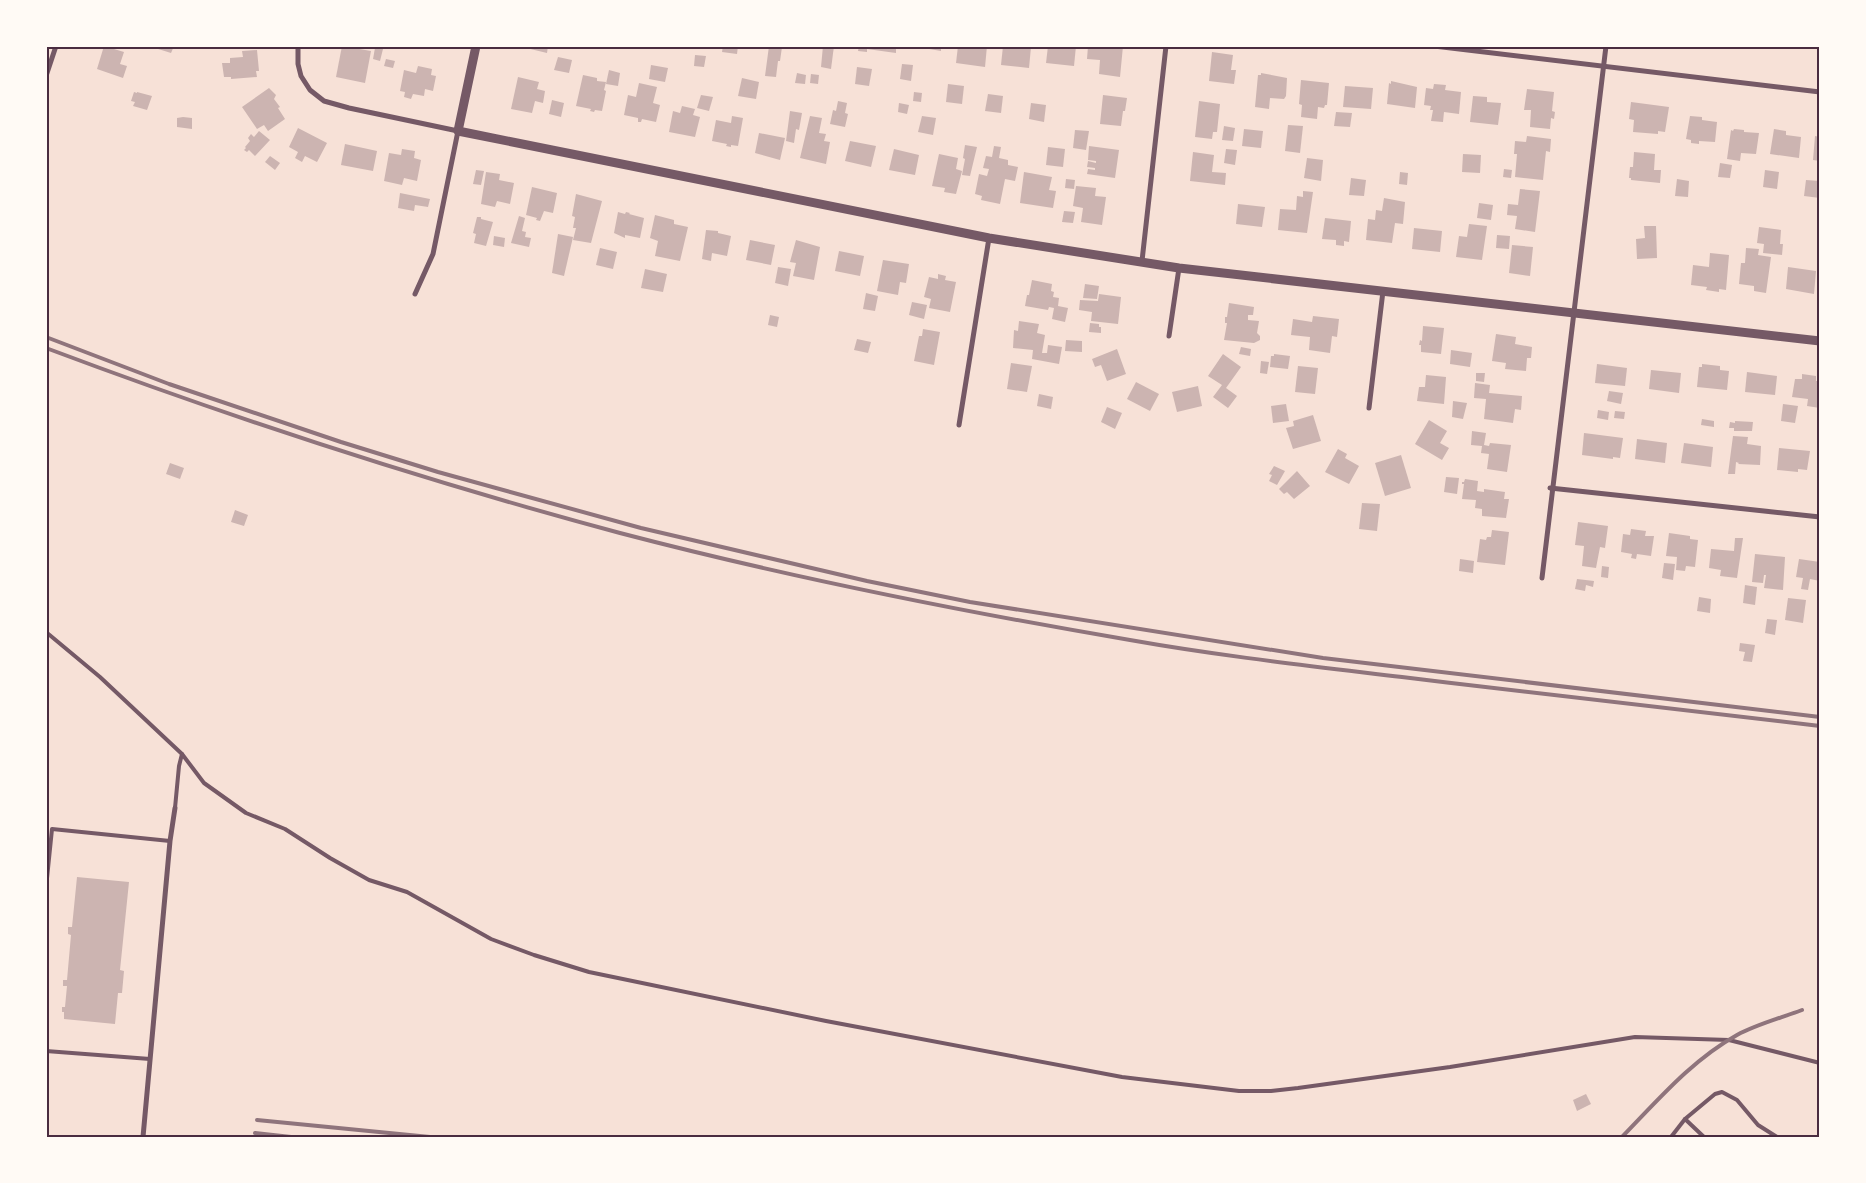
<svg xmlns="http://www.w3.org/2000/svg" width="1866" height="1183" viewBox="0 0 1866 1183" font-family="Mulish,sans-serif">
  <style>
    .building { fill: #ccb4b1 }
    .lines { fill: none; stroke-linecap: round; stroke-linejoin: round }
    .service { stroke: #755966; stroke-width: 4 }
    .minor { stroke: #755966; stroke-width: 5 }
    .tertiary { stroke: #755966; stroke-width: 9 }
    .rail { stroke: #8f747c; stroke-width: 4 }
    .neatline { fill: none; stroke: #4a2c40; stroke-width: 2 }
  </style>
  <rect width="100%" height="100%" fill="#f7e1d7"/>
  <g class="building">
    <polygon points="104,46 124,52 120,64 127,66 123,78 97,69"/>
    <polygon points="156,46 174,46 171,53 155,48"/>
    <polygon points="342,46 371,51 365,83 336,77"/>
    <polygon points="518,46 548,46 547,53"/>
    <polygon points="723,46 738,46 737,54 722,52"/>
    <polygon points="769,46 782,47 780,61 778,61 776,77 765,76"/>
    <polygon points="823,46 834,46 831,69 821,67"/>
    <polygon points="859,46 896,46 896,53 867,49 867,52 858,51"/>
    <polygon points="912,46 941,46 941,51"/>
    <polygon points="958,46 987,46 985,67 956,63"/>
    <polygon points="1003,46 1031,47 1029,68 1001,65"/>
    <polygon points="1048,46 1076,46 1074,66 1046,63"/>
    <polygon points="1088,46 1123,46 1120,77 1099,74 1100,60 1087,59"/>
    <polygon points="375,48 383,49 380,61 373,59"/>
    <polygon points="257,50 259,71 256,71 257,77 231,79 231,77 224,77 222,63 230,63 230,58 243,57 242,51"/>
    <polygon points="1212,52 1233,55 1231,70 1236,70 1234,84 1209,81"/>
    <polygon points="695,55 706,56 704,67 694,66"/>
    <polygon points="558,57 572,60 569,73 554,70"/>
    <polygon points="386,59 395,61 393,68 384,66"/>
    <polygon points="902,64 913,65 911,81 900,79"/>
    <polygon points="651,65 668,68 665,82 649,79"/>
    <polygon points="418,66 432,69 431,75 436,76 433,91 425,89 424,96 413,94 411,99 404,97 405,92 400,91 404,70 416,73"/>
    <polygon points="857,67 872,69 869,86 855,84"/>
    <polygon points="609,70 620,73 618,86 606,84"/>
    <polygon points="797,73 806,75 805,84 795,83"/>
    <polygon points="1261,73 1287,78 1286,96 1284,99 1270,98 1269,109 1255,107 1258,75 1261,75"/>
    <polygon points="811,74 819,75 818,84 810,83"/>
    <polygon points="583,75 597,78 597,81 606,82 604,90 606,91 602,111 595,110 594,112 590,111 591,109 576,106"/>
    <polygon points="518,77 539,82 537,89 545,91 543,103 535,101 532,113 511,109"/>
    <polygon points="742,78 759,82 756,99 738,96"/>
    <polygon points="1301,80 1329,83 1327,105 1325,105 1324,108 1318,107 1317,119 1301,117 1302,105 1299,104"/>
    <polygon points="1391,81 1417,87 1415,108 1387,104 1389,83 1391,84"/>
    <polygon points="639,83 657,87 653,103 660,105 656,122 642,119 641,122 638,122 638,118 624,115 628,95 636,97"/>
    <polygon points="948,84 964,86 962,104 946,102"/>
    <polygon points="1434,84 1446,85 1445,90 1461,92 1459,114 1444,112 1443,122 1431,121 1433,110 1430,110 1431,106 1424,105 1426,88 1433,89"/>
    <polygon points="1345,86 1373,88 1371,109 1343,107"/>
    <polygon points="269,88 276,95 274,99 280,107 278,108 285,119 268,131 264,125 257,129 242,107"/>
    <polygon points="1527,89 1554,92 1552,111 1555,112 1554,119 1551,118 1550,129 1530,127 1531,110 1524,110"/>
    <polygon points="134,92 137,93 137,92 152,96 147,110 133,106 135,102 131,101"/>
    <polygon points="914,92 922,93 921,102 913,101"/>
    <polygon points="988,94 1003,96 1001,113 985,111"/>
    <polygon points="701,95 713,97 709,111 697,108"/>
    <polygon points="1103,95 1127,98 1125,111 1123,111 1121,126 1100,124"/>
    <polygon points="1473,96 1487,97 1487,102 1501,103 1498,125 1470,122"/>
    <polygon points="552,100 564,103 561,117 549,114"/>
    <polygon points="838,101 847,103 845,113 848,114 845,127 830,124 833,110 836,111"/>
    <polygon points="1199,101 1220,104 1217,132 1213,132 1212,139 1195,137"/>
    <polygon points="1631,102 1669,107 1665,132 1658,131 1658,134 1633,132 1634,120 1629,119"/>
    <polygon points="899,103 909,105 907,114 898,112"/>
    <polygon points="1031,103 1046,105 1044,122 1029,119"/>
    <polygon points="682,106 695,109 693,115 700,117 695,137 669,132 673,111 680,113"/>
    <polygon points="790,111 802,113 799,130 796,129 794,143 786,141"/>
    <polygon points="1336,112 1352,113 1350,127 1334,126"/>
    <polygon points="732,116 743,118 738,146 731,145 731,147 726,146 727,144 712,141 716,120 731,123"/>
    <polygon points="810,116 822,118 819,133 826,134 824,141 830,142 826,164 800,158"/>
    <polygon points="922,116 936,118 933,135 918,132"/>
    <polygon points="1690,116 1702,117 1702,120 1717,122 1715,142 1699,141 1699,144 1691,143 1691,140 1686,139"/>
    <polygon points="183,117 192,118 192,129 177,127 177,118"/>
    <polygon points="1288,125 1303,126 1300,153 1285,151"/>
    <polygon points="1224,126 1235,128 1233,141 1222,140"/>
    <polygon points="298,128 327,143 317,162 305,156 302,162 295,158 298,152 289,147"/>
    <polygon points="1244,129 1263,131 1261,148 1242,146"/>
    <polygon points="1734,129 1744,130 1744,132 1759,133 1756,154 1741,153 1740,161 1727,159 1731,130 1733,131"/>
    <polygon points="1774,129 1786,131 1786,135 1801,137 1799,158 1770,154"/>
    <polygon points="1075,130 1089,131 1086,150 1073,148"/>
    <polygon points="259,131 270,140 255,156 249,150 247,152 244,150 246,148 245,147 250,141 248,138 251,134 254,137"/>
    <polygon points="759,133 785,138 780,160 755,153"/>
    <polygon points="1527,136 1551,139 1550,152 1546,151 1543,180 1515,177 1517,154 1514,154 1515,141 1526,142"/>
    <polygon points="1815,136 1820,137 1820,161 1813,160"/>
    <polygon points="850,141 876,146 871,167 845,161"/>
    <polygon points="345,144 377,151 373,171 341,165"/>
    <polygon points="965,145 977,147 970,176 962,175 965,159 963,158"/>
    <polygon points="994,146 1001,147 999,158 1008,160 1008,165 1018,167 1015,181 1005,179 1000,204 981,200 982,196 975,194 979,174 987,176 989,169 983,168 986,156 992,157"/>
    <polygon points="1089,146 1119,150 1115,178 1087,174 1088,169 1095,170 1095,168 1087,167 1088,161 1096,163 1096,161 1088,160"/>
    <polygon points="1048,147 1065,149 1063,167 1046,165"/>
    <polygon points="402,149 415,151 414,158 421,160 417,181 404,178 402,185 384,181 389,153 401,155"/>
    <polygon points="894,149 919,155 915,175 889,170"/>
    <polygon points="1226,149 1237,150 1235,165 1224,163"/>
    <polygon points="1193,152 1214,155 1212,172 1226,173 1225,185 1190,181"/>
    <polygon points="1634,152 1655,154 1654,170 1661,170 1660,183 1631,180 1631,178 1629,178 1630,167 1633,167"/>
    <polygon points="939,154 958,158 956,169 962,171 956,194 944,192 945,188 932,186"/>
    <polygon points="1463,154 1481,155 1480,173 1462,172"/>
    <polygon points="270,156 280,163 275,170 265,162"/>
    <polygon points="1307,158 1323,160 1321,181 1304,178"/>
    <polygon points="1720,163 1732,165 1730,178 1718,177"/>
    <polygon points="1504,169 1512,170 1511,178 1503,177"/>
    <polygon points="476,170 484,171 481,185 473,184"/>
    <polygon points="1765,170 1779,172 1777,189 1763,187"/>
    <polygon points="486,172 500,174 499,180 514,183 510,204 497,201 495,207 481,204"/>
    <polygon points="1024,172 1052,177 1049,190 1056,191 1053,208 1020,203"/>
    <polygon points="1400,172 1408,173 1407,185 1399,184"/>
    <polygon points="1351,178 1366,180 1364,196 1349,195"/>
    <polygon points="1066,179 1075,180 1074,189 1065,188"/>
    <polygon points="1677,179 1689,181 1688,197 1675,196"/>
    <polygon points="1806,180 1820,181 1820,198 1804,196"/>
    <polygon points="1076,186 1096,188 1095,196 1106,197 1102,225 1081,222 1083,208 1073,206"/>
    <polygon points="532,187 557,193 553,213 544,211 540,221 536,220 537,218 526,215"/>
    <polygon points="1520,189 1540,191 1535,232 1515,229 1517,216 1507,215 1508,204 1518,205"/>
    <polygon points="1303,191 1313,192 1307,233 1278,230 1280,209 1296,210 1297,196 1303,197"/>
    <polygon points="400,193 430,199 428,207 415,205 414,211 398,208"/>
    <polygon points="576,194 602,201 591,243 573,240 576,228 573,228 575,217 572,216"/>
    <polygon points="1384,198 1405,202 1403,224 1395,223 1392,243 1366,240 1368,219 1375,220 1376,210 1382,211"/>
    <polygon points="1479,203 1493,205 1491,220 1477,218"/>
    <polygon points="1238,204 1265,207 1262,227 1236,224"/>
    <polygon points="1064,211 1075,212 1073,223 1062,222"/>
    <polygon points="618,212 625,214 626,212 630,213 629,214 644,218 640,238 625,235 625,238 614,233"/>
    <polygon points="655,215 674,220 674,224 688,227 680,261 655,256 658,241 650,238"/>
    <polygon points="519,216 525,218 522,231 526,232 525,237 531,238 529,247 511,243"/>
    <polygon points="477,217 481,217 481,219 493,222 486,246 474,243 476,234 473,233"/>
    <polygon points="1325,218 1351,221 1349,242 1344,241 1344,246 1336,245 1336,240 1322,239"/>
    <polygon points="1469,224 1487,226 1482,260 1456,257 1459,236 1467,237"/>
    <polygon points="1644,226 1656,226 1657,258 1637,259 1636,239 1645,238"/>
    <polygon points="1759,227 1781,230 1780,244 1783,244 1782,255 1763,253 1764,244 1757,243"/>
    <polygon points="1414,228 1442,231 1440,252 1412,249"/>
    <polygon points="706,230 718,231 718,233 731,236 727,256 712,253 711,261 702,259"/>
    <polygon points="558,234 573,237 564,276 552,273"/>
    <polygon points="1497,235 1510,236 1509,249 1496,248"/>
    <polygon points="494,236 505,238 504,247 493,245"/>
    <polygon points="750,240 775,245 771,265 746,260"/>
    <polygon points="796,240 820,247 814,280 793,276 796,263 790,262"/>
    <polygon points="1512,245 1533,247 1530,276 1509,273"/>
    <polygon points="600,248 617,252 613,269 596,265"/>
    <polygon points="1746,248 1759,249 1758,255 1771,257 1766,293 1754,291 1754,286 1739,284 1741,263 1745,263"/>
    <polygon points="839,251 864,256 860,276 835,271"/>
    <polygon points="1710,253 1729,255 1726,290 1719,289 1719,292 1706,290 1707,287 1691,285 1693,265 1709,267"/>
    <polygon points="883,260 909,264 906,283 900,282 898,295 877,291"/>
    <polygon points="778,267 791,269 788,286 775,283"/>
    <polygon points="1788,267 1816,271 1814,294 1786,289"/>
    <polygon points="645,269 667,274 663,292 641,288"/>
    <polygon points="938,274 946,276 945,280 956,282 950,312 929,308 931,299 924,297 929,277 938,279"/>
    <polygon points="1032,280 1052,284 1051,291 1054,292 1053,297 1059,298 1058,306 1068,308 1065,322 1052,319 1054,308 1049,307 1048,310 1025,306 1027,295 1029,295"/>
    <polygon points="1085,284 1099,286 1097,299 1083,298"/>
    <polygon points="866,293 878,296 875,311 863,309"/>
    <polygon points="1099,294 1121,297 1118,324 1091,321 1092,312 1079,310 1080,300 1098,301"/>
    <polygon points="912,302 927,305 924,319 909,315"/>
    <polygon points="1229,303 1254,307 1253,315 1248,315 1248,320 1259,321 1257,333 1260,336 1260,340 1254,343 1224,340 1227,323 1225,323 1225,317 1227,317"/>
    <polygon points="770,315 779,317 777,327 768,325"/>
    <polygon points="1313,316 1339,319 1337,337 1332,336 1330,353 1309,350 1310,337 1291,335 1293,319 1312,322"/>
    <polygon points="1019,321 1039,324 1037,333 1045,335 1042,353 1047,353 1048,345 1062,347 1059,364 1032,359 1033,350 1013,348 1014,330 1018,331"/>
    <polygon points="1090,323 1099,324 1099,327 1101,327 1101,333 1089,332"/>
    <polygon points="1423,326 1444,328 1441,354 1421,352 1421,345 1419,345 1420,340 1422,341"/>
    <polygon points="923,329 940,332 934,365 914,361 919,336 922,336"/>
    <polygon points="1496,334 1516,337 1515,344 1532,347 1531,358 1527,358 1526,371 1505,369 1506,363 1492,361"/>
    <polygon points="857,339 871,342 868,353 854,350"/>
    <polygon points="1066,340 1082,341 1082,352 1065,351"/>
    <polygon points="1241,347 1251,349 1250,356 1239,354"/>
    <polygon points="1117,349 1126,374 1107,381 1101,365 1095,367 1092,359"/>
    <polygon points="1451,350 1472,353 1470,367 1450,364"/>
    <polygon points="1223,354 1241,367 1226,388 1237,396 1228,408 1213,397 1222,385 1208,376"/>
    <polygon points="1274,354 1290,356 1288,369 1270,367 1271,356 1274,356"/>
    <polygon points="1261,361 1269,362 1267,374 1260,373"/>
    <polygon points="1011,363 1032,366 1027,392 1007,389"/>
    <polygon points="1597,364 1627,368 1625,386 1595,383"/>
    <polygon points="1702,364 1720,366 1720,370 1729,371 1727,390 1697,387 1699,367 1702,367"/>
    <polygon points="1298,366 1318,368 1315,394 1295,392"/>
    <polygon points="1651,370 1681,373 1679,393 1649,389"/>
    <polygon points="1747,372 1777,376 1775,395 1745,392"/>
    <polygon points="1476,373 1485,373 1484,382 1476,381"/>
    <polygon points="1802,374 1816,376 1816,381 1820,381 1820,408 1807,406 1808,399 1792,397 1795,379 1802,379"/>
    <polygon points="1426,375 1446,377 1444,404 1417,401 1419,387 1425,387"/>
    <polygon points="1136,382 1159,394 1150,411 1127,399"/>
    <polygon points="1475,383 1490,385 1489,393 1522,396 1521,410 1515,409 1513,423 1484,419 1486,399 1474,398"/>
    <polygon points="1198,386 1202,406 1177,412 1172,392"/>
    <polygon points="1609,391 1623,393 1621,404 1607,401"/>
    <polygon points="1039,394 1053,397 1051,409 1037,406"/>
    <polygon points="1453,401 1467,403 1463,419 1452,417"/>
    <polygon points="1286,404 1289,421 1273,423 1271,406"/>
    <polygon points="1783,404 1798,406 1795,423 1781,421"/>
    <polygon points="1107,407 1122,413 1115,429 1101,422"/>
    <polygon points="1598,410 1609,412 1608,420 1597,418"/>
    <polygon points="1615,411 1625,412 1624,419 1614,418"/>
    <polygon points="1313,415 1321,441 1293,449 1286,428 1294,426 1293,421"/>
    <polygon points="1702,419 1714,421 1714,427 1701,425"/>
    <polygon points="1429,420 1447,431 1440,443 1449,448 1442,460 1415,444"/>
    <polygon points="1735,421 1753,422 1752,431 1734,431 1734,428 1729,428 1730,422 1735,423"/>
    <polygon points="1472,431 1486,433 1484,445 1489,446 1490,443 1511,445 1507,472 1487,469 1489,454 1481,453 1482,446 1471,445"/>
    <polygon points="1584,433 1623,438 1620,458 1613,457 1613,459 1582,455"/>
    <polygon points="1733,436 1748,437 1747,444 1761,446 1760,465 1738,464 1739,463 1736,462 1735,474 1728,474"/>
    <polygon points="1637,439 1667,443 1665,463 1635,459"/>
    <polygon points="1684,443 1713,447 1711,467 1681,463"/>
    <polygon points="1779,448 1810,451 1807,470 1798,469 1798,472 1777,470"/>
    <polygon points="1338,449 1347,454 1345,458 1359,466 1349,484 1325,472"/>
    <polygon points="1401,455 1411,488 1385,496 1375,463"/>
    <polygon points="170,463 184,468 180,479 166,474"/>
    <polygon points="1274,466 1285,471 1277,485 1269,481 1272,475 1269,474"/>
    <polygon points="1297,471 1310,486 1294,499 1287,492 1284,494 1279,489"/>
    <polygon points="1446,477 1459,478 1457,494 1444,492"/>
    <polygon points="1465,479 1478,481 1477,491 1484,492 1484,489 1505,492 1504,499 1509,499 1506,518 1482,516 1482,509 1475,508 1476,500 1462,499 1464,484 1462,484 1462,482 1464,482"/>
    <polygon points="1362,503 1380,504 1377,531 1359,529"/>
    <polygon points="235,510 248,515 244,526 231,522"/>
    <polygon points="1578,522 1608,526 1605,548 1600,547 1596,568 1582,566 1584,546 1575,545"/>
    <polygon points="1631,529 1646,531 1645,536 1654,536 1651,556 1637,554 1636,559 1631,558 1632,554 1621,552 1623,534 1630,535"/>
    <polygon points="1492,530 1509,532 1505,565 1477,562 1480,539 1486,540 1487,537 1491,537"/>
    <polygon points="1669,533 1690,536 1690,539 1698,540 1695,567 1686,566 1685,571 1676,570 1677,557 1666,556"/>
    <polygon points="1735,538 1743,538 1737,578 1720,576 1721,570 1709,568 1711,549 1734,551"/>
    <polygon points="1755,554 1785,557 1783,590 1764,588 1766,575 1764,575 1763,583 1752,582"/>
    <polygon points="1460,559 1474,561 1473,573 1459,571"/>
    <polygon points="1799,559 1820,562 1820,581 1810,579 1808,590 1801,589 1803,578 1796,577"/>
    <polygon points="1664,563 1675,564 1673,580 1662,578"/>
    <polygon points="1602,566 1609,567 1608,578 1601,577"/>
    <polygon points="1577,579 1594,581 1593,587 1586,585 1585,591 1575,589"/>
    <polygon points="1745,585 1757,587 1755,605 1743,603"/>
    <polygon points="1699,597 1711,599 1710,613 1697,611"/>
    <polygon points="1788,598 1806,600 1803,623 1785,620"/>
    <polygon points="1767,619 1777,620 1775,635 1765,633"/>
    <polygon points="1740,643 1755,645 1752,662 1743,661 1745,652 1739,651"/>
    <polygon points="77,877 129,882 120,970 124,971 122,993 118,993 115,1024 64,1019 64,1012 62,1012 62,1007 65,1007 67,986 63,986 63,980 67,980 71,935 68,934 68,927 72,927"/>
    <polygon points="1586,1094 1591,1104 1577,1111 1573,1100"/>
  </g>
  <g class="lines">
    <g class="service">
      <polyline points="46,632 100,677 182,754 179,766 175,808"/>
      <polyline points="182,754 204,783 246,813 285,829 330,858 369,880 407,892 491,939 534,955 589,972 826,1021 1122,1077 1239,1091 1271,1091 1298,1088 1450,1067 1635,1037 1729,1040 1820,1063"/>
      <polyline points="46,888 52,829 170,841"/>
      <polyline points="46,1051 150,1059"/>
      <polyline points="1671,1137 1685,1119"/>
      <polyline points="1704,1137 1685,1119 1715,1094 1722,1092 1737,1100 1758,1125 1777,1137"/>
    </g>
    <g class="minor">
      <polyline points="298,46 298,64 301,76 310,90 324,101 349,108 458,131 433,254 415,294"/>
      <polyline points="1434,46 1820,92"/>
      <polyline points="46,76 56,46"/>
      <polyline points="1142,261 1166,46"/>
      <polyline points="1169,336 1179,268"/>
      <polyline points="1369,408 1383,291"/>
      <polyline points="959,425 989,238"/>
      <polyline points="1550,488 1820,517"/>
      <polyline points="1542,578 1606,46"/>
      <polyline points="143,1137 170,841 175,808"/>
    </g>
    <polyline class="tertiary" points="476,46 458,131 989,238 1179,268 1820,341"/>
    <g class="rail">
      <polyline points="46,337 169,384 341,442 438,472 641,528 867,581 970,602 1323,658 1820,717"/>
      <path d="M46 348C235 419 426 481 620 533 788 577 959 611 1130 640 1220 656 1311 666 1402 677 1541 694 1680 710 1820 726"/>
      <polyline points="257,1120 430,1137"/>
      <polyline points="255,1133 291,1137"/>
      <path d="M1622 1137C1658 1100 1692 1060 1737 1035 1757 1024 1781 1018 1802 1010"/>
    </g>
  </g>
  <rect width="1866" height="1183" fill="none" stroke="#fffaf5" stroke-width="95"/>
  <rect x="48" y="48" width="1770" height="1088" class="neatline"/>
</svg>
